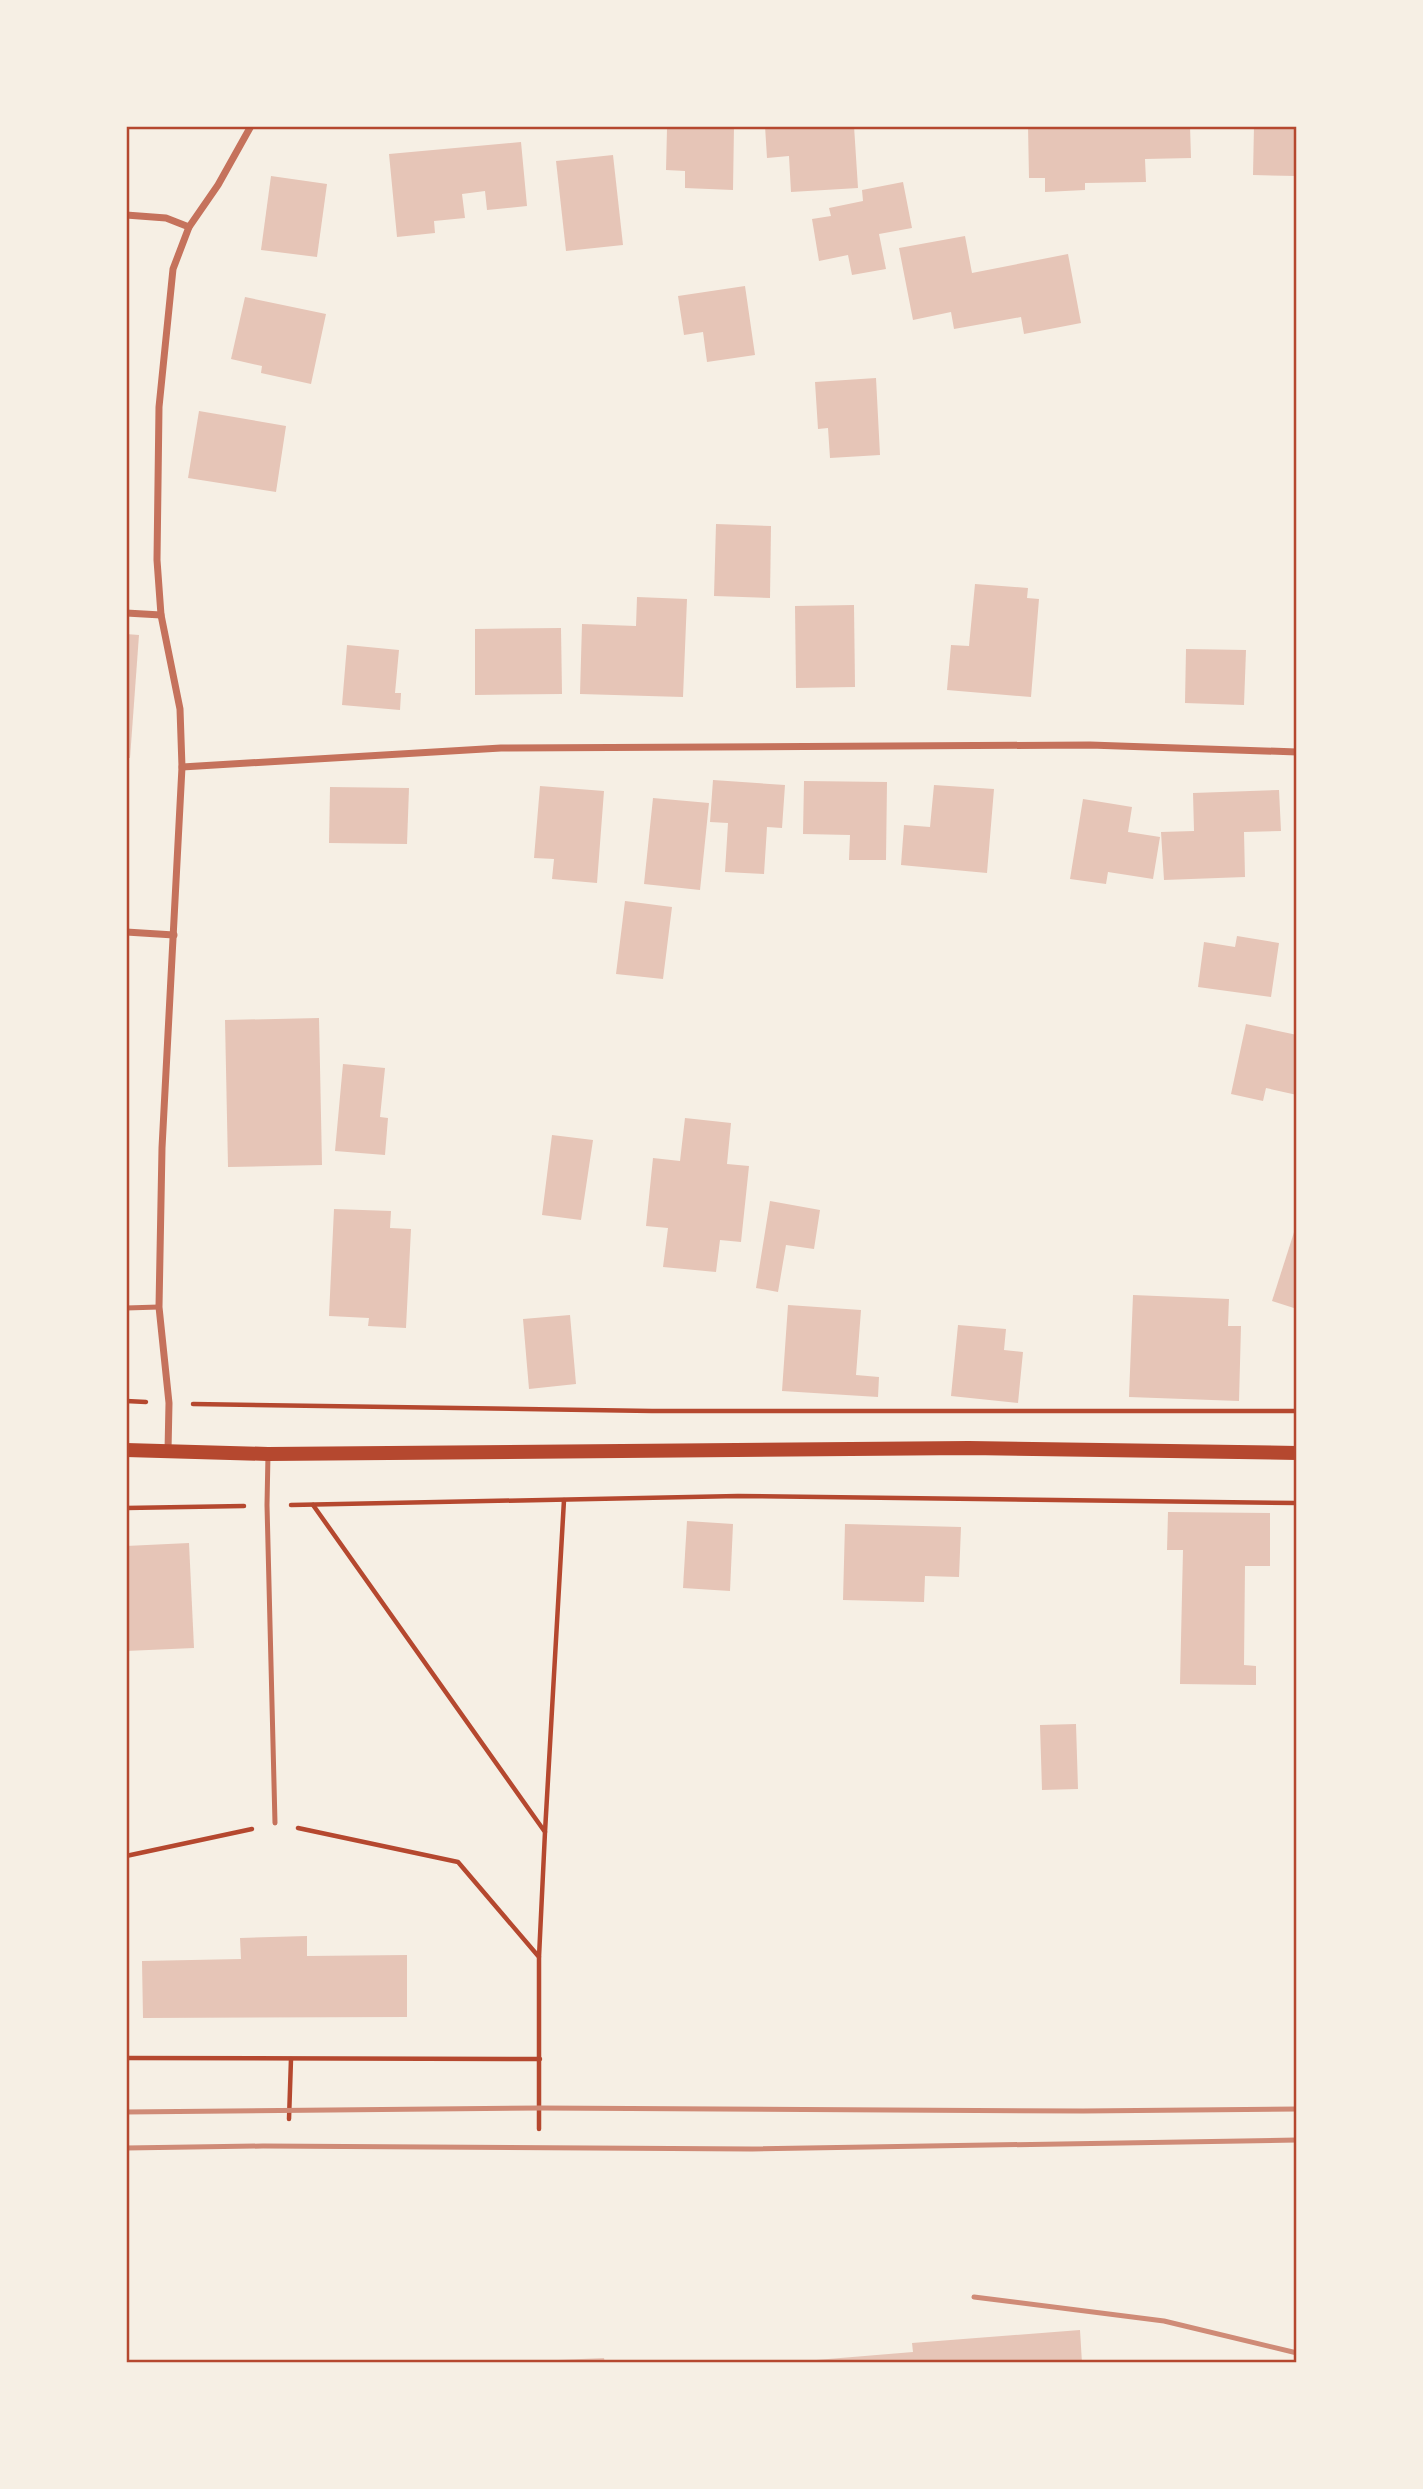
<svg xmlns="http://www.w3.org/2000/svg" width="1423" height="2489" viewBox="0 0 1423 2489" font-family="Raleway,sans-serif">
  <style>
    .building { fill: #e6c5b7 }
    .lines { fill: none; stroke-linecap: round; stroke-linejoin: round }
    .path { stroke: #b5482f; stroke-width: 4.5 }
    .service { stroke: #c5725c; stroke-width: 5 }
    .minor { stroke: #c5725c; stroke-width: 7 }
    .secondary { stroke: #b5482f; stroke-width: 14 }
    .rail { stroke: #cf8b77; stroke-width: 5 }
    .neatline { fill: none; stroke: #b5482f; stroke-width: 2.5 }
  </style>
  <rect width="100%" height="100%" fill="#f6efe4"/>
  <g class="building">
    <polygon points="682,126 734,126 733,190 685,188 685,171 666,170 667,129 682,129"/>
    <polygon points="765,126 854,126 858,188 791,192 789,156 767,158"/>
    <polygon points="1028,126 1190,126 1191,158 1145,159 1146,182 1085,183 1085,190 1045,192 1045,178 1029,178"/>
    <polygon points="1254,126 1297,126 1297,176 1253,175"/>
    <polygon points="521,142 527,206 487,210 485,191 462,194 465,218 434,221 435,233 397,237 389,154"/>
    <polygon points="613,155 623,245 566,251 556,161"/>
    <polygon points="271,176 327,184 317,257 261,250"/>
    <polygon points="903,182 912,228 879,234 886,269 852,275 848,255 819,261 812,219 831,216 829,208 863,201 862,190"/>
    <polygon points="965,236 972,273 1068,254 1081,323 1024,334 1021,317 954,329 951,312 913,320 899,248"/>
    <polygon points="745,286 755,355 707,362 703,332 684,335 678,296"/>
    <polygon points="245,297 326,314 311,384 261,373 262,366 231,359"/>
    <polygon points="876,378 880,455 830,458 828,428 818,429 815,382"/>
    <polygon points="199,411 286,426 276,492 188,478"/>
    <polygon points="716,524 771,526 770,598 714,596"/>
    <polygon points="975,584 1028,588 1027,598 1039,599 1031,697 947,690 951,645 969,646"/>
    <polygon points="637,597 687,599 683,697 580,694 582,624 636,626"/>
    <polygon points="854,605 855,687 796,688 795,606"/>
    <polygon points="561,628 562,694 475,695 475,629"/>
    <polygon points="126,634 139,635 130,758 126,758"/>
    <polygon points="347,645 399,650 395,693 401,693 400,710 342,705"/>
    <polygon points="1186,649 1246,650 1244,705 1185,703"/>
    <polygon points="713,780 785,785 782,828 767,827 764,874 725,872 728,823 710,822"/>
    <polygon points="804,781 887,782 886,860 849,860 850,835 803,834"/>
    <polygon points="934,785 994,789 987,873 901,865 904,825 930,827"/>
    <polygon points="540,786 604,791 597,883 552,879 554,859 534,858"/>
    <polygon points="330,787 409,788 407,844 329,843"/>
    <polygon points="1279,790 1281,831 1244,832 1245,877 1164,880 1161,832 1194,831 1193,793"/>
    <polygon points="653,798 709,803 700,890 644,884"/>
    <polygon points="1083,799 1132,807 1128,832 1160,837 1153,879 1108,872 1106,884 1070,879"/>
    <polygon points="625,901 672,907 663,979 616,974"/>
    <polygon points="1237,936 1279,943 1271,997 1198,987 1204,942 1235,947"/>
    <polygon points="319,1018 322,1165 228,1167 225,1020"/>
    <polygon points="1246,1024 1297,1035 1297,1095 1266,1088 1263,1101 1231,1094"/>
    <polygon points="343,1064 385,1068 380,1117 388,1118 385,1155 335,1151"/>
    <polygon points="685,1118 731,1123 727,1164 749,1166 741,1242 720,1240 716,1272 663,1267 668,1228 646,1226 653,1158 680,1161"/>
    <polygon points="552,1135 593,1140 581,1220 542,1215"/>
    <polygon points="770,1201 820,1210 814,1249 786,1245 778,1292 756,1288"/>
    <polygon points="334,1209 391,1211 390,1228 411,1229 406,1328 368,1326 369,1318 329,1316"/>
    <polygon points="1296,1226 1297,1226 1297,1309 1272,1301"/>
    <polygon points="1133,1295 1229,1299 1228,1326 1241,1326 1239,1401 1129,1397"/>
    <polygon points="788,1305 861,1310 856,1375 879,1377 878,1397 782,1391"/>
    <polygon points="570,1315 576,1384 529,1389 523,1319"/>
    <polygon points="958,1325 1006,1329 1004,1350 1023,1352 1018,1403 951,1396"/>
    <polygon points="1168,1512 1270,1513 1270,1566 1245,1566 1244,1665 1256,1666 1256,1685 1180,1684 1183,1550 1167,1550"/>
    <polygon points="687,1521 733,1524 730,1591 683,1588"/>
    <polygon points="845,1524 961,1527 959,1577 925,1576 924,1602 843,1600"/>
    <polygon points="189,1543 194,1648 126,1651 126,1546"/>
    <polygon points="1076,1724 1078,1789 1042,1790 1040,1725"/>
    <polygon points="307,1936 307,1956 407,1955 407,2017 143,2018 142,1961 241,1959 240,1938"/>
    <polygon points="1080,2330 1082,2363 804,2363 804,2361 913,2352 912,2343"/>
    <polygon points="604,2358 605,2363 535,2363 535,2361"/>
  </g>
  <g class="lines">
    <g class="path">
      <polyline points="126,1401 146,1402"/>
      <polyline points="193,1404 652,1411 1297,1411"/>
      <polyline points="291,1505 738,1496 1297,1503"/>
      <polyline points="313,1505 545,1832 539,1957"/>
      <polyline points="126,1508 244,1506"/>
      <polyline points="298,1828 458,1862 539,1957 539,2129"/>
      <polyline points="545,1832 564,1500"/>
      <polyline points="126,1856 252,1829"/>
      <polyline points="126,2058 540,2059"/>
      <polyline points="289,2119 291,2059"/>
    </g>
    <g class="service">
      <polyline points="126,1308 159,1307"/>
      <polyline points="268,1454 267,1505 275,1823"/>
    </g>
    <g class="minor">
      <polyline points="126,215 166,218 189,227"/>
      <polyline points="126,613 161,615"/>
      <polyline points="182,767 501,748 1090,745 1297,752"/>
      <polyline points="126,932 174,935"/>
      <polyline points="168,1451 169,1403 159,1307 162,1148 182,767 180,709 161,615 157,560 159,407 173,269 189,227 218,185 251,126"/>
    </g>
    <polyline class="secondary" points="126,1450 268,1454 969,1448 1297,1453"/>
    <g class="rail">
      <polyline points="126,2112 540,2108 1083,2111 1297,2109"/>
      <polyline points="126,2148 263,2146 752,2149 1297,2140"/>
      <polyline points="974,2297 1164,2321 1297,2353"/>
    </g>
  </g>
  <rect width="1423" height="2489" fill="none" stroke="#f6efe4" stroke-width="256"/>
  <rect x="128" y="128" width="1167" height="2233" class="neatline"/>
</svg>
